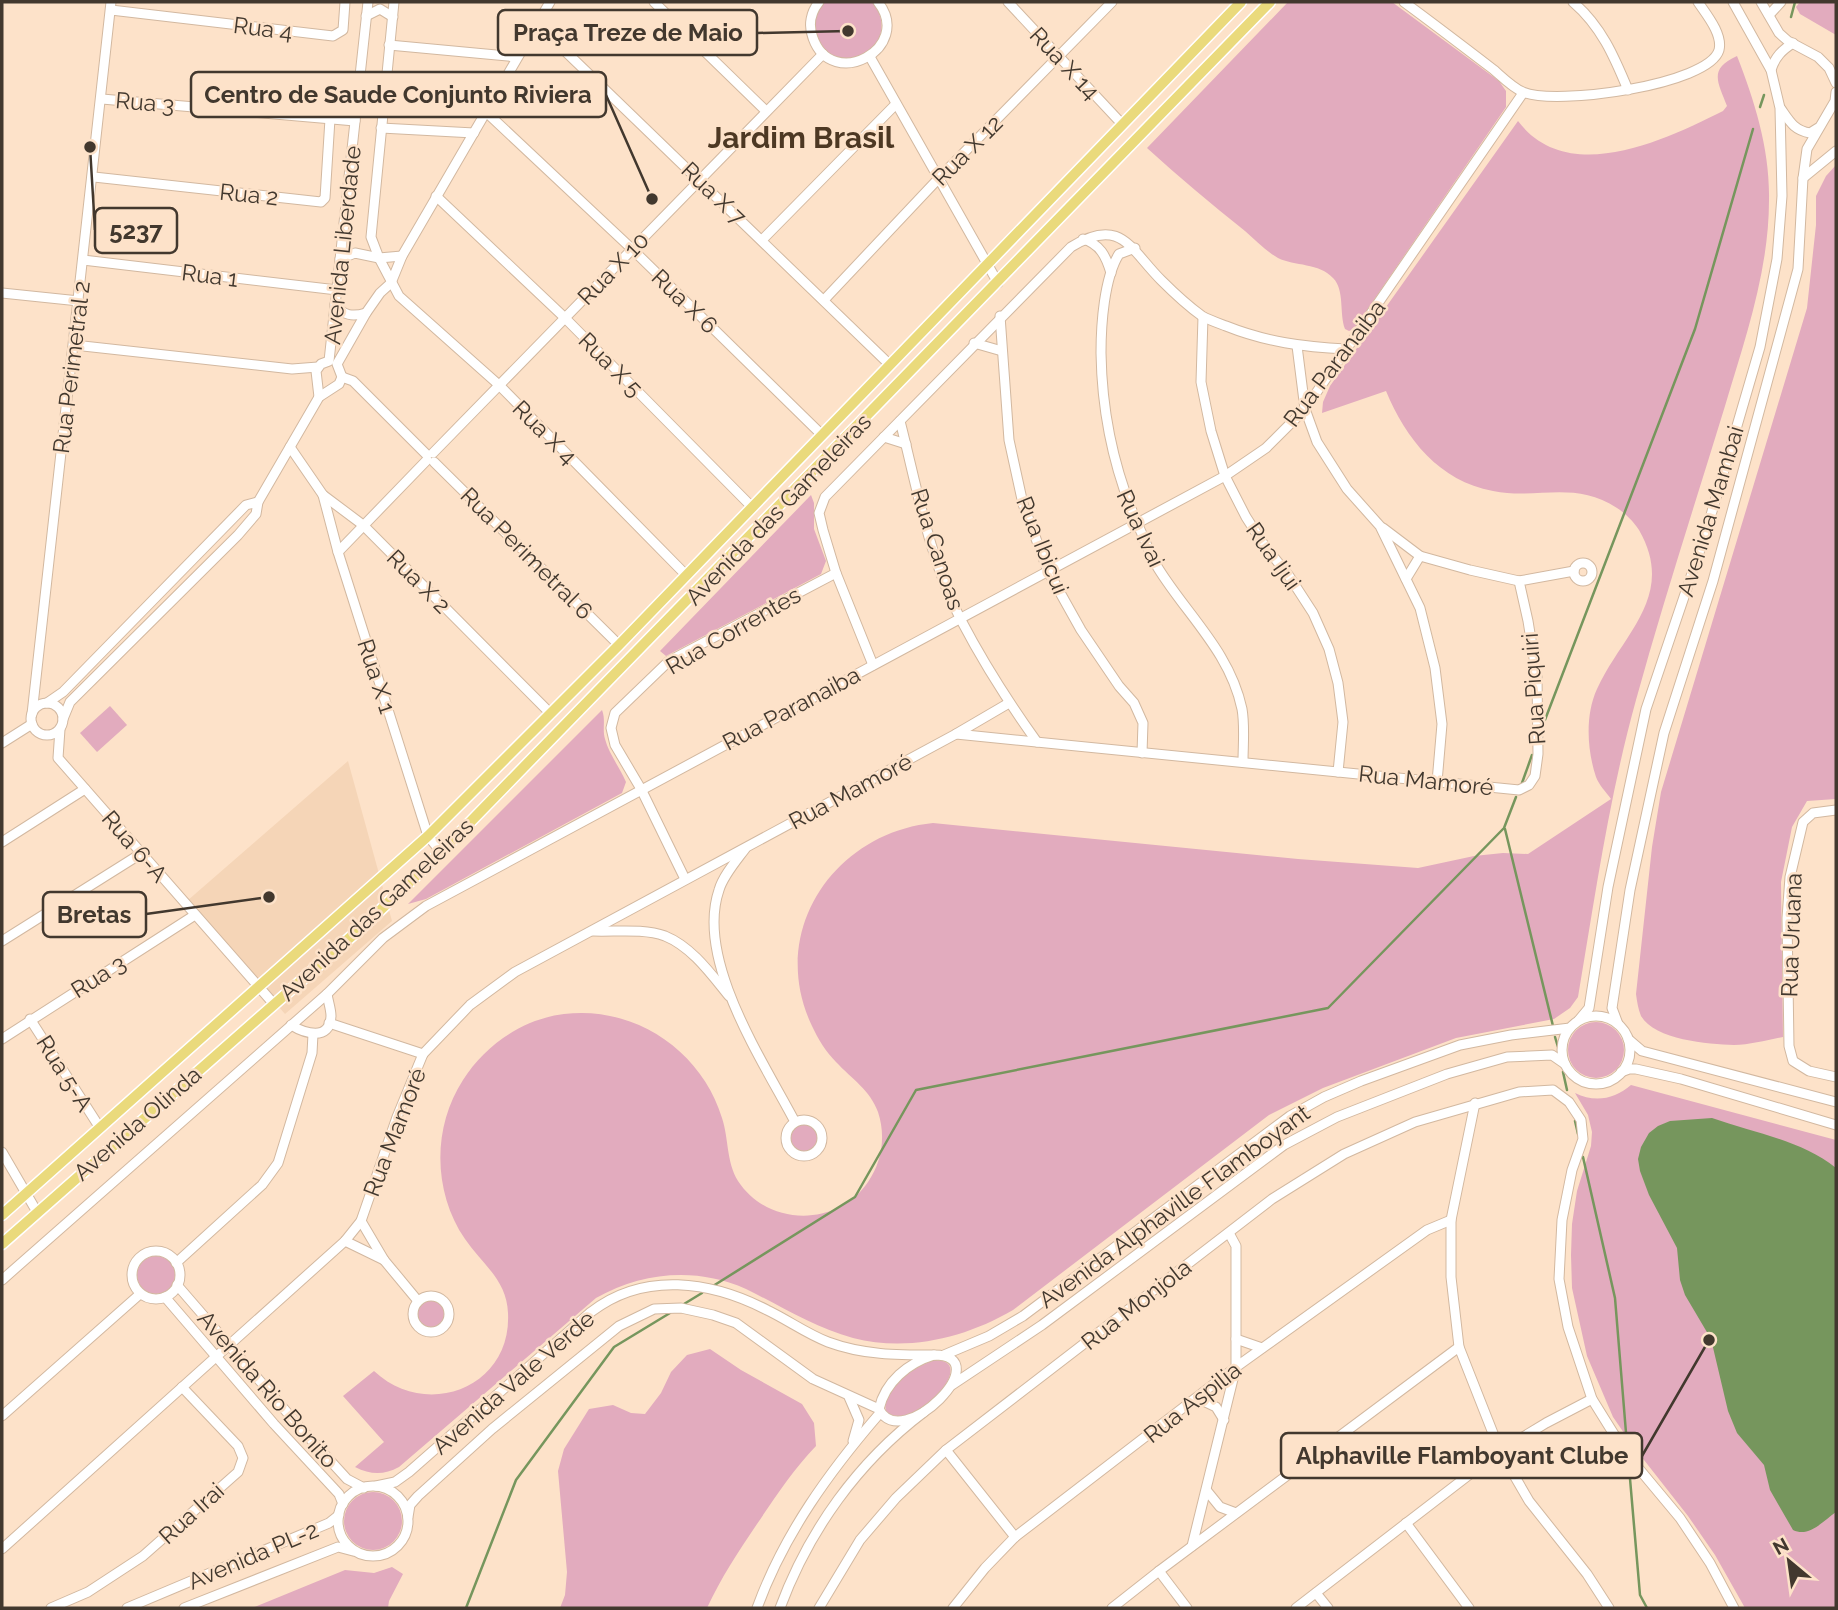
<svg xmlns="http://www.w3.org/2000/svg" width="1838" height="1610" viewBox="0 0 1838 1610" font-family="Raleway,sans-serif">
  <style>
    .built { fill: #f5d5b7 }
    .green { fill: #e2abbe }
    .water { fill: #76965d }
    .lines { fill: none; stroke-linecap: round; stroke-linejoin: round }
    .stream { stroke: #76965d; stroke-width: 2.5 }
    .minor-casing { stroke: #d2b8a0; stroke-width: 11 }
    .major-casing { stroke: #fff; stroke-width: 13 }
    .minor { stroke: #fff; stroke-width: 9 }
    .major { stroke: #eada7c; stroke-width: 10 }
    .labels { text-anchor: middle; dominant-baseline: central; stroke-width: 5; stroke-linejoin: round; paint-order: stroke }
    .street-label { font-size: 23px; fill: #42382e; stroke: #fde2c9 }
    .district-label { font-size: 30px; font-weight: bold; fill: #4d3823; stroke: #fde2c9 }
    .leader { fill: none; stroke: #42382e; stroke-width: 2.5 }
    .callout-dot { fill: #42382e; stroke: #fde2c9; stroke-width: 2.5 }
    .callout { fill: #fde2c9; stroke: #42382e; stroke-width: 2.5 }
    .callout-label { font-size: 24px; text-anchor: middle; font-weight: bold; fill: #42382e }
  </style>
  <rect width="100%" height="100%" fill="#fde2c9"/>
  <polygon class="built" points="348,761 392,921 285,1014 187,901"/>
  <g class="green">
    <path d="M824 2H873C906 49 834 83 817 37 812 24 816 12 824 2Z"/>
    <path d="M1288 2H1392L1499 81 1506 91V107L1354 329 1349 331 1345 329C1339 313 1345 290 1333 278 1320 263 1294 266 1278 258 1266 251 1255 240 1245 231 1211 204 1179 177 1147 148Z"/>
    <polygon points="1800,2 1836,2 1836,35 1800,14 1796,7"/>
    <path d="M1737 56C1755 102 1770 150 1769 200 1769 271 1745 339 1725 406 1695 504 1663 602 1636 700 1609 797 1595 897 1578 997L1570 1008 1554 1019 1456 1038 1323 1088 1269 1115 1013 1310C965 1338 908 1352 853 1338 815 1328 781 1306 746 1289 696 1267 643 1272 596 1298L399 1467C384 1475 371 1475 355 1467L384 1442 343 1396 374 1371C426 1420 512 1388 508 1313 507 1280 482 1264 465 1239 433 1192 432 1128 463 1080 485 1045 523 1019 564 1014 634 1005 702 1051 722 1118 729 1139 726 1161 738 1181 768 1227 838 1227 868 1182 882 1162 886 1136 878 1112 870 1090 852 1079 836 1062 826 1052 818 1039 812 1026 767 932 834 833 933 823L1298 859 1418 868 1474 856 1503 853 1528 854 1611 799C1606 792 1599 785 1596 777 1587 750 1585 715 1597 689 1622 634 1677 596 1639 530 1634 522 1625 513 1617 508 1574 480 1537 500 1493 491 1439 481 1406 439 1386 391L1322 413 1323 402 1330 386 1518 121C1568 187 1665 140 1723 111L1727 106C1718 82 1708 69 1737 56Z"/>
    <path d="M1836 165V799L1807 801 1792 827 1781 882 1783 1037C1767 1040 1750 1045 1734 1045 1708 1044 1655 1040 1641 1016 1638 1009 1637 1001 1636 994L1652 847 1661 792 1807 308 1816 225V196L1826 176Z"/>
    <polygon points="811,495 814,503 814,529 826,561 821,574 666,656 660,651"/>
    <polygon points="110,706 127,725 97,752 80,733"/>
    <path d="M602 710C606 720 602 729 605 739 609 754 620 768 626 782L622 793 426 899 408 904Z"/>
    <circle cx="1596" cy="1050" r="28"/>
    <path d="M1631 1085 1836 1140V1608H1745L1715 1555 1688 1516 1633 1446 1613 1417 1587 1356 1572 1288 1571 1255 1572 1224 1577 1191 1591 1146 1592 1132 1588 1115 1575 1093C1595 1103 1615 1099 1631 1085Z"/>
    <circle cx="804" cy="1138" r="14"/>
    <circle cx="156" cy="1275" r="19"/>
    <circle cx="431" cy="1314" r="14"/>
    <path d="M710 1349 741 1370 802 1404 814 1423 816 1446C793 1470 776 1496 757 1524 738 1552 721 1578 707 1608H560L565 1595 567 1572 558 1471 564 1449 589 1409 613 1405 631 1413 645 1414 661 1393 671 1372 687 1355Z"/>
    <path d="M935 1360C981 1360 913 1434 886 1412 880 1387 915 1366 935 1360Z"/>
    <circle cx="373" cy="1521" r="29"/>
    <polygon points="392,1567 403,1574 389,1601 388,1608 252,1608 345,1570 374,1573"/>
  </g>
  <path class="water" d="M1712 1118C1754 1133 1801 1140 1836 1168V1512C1823 1521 1809 1538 1793 1530L1770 1490 1764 1465 1737 1433 1728 1411 1711 1339 1685 1295 1680 1280 1677 1248 1649 1195 1640 1171 1638 1159 1641 1147 1649 1133 1658 1126 1670 1121Z"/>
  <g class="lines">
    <g class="stream">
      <polyline points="1791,17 1795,2"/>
      <polyline points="1760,107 1764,95"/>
      <polyline points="1543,725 1695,329 1753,129"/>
      <polyline points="1522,783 1532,755"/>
      <polyline points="1505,829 1553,1026"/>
      <polyline points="1555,1037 1558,1047"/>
      <polyline points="1563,1072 1567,1090"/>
      <polyline points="1575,1121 1578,1134"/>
      <polyline points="1583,1157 1615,1298 1627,1445"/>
      <polyline points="713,1286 855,1197 916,1090 1328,1008 1504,828 1516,797"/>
      <polyline points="684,1304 702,1293"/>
      <polyline points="1629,1467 1640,1595 1647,1608"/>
      <polyline points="466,1608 516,1480 614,1347 670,1313"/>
    </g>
    <defs>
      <g id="minor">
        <polyline points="394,2 371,237 379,258 399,296 499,385 685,574"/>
        <polyline points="654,2 766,111"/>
        <path d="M819 2C811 12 808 25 813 38 832 92 914 48 878 2"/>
        <polyline points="1008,2 1122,124"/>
        <path d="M1404 2C1434 24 1464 47 1494 70 1502 77 1513 88 1523 92 1555 106 1709 85 1719 50 1723 34 1706 14 1698 2"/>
        <path d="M1573 2C1601 26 1614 56 1628 90"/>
        <polyline points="1761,2 1779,33 1788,41 1818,57 1829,68 1836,83"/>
        <polyline points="111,10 333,36 343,30 345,2"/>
        <polyline points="1769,15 1781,2"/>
        <polyline points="366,16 380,9 393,17"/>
        <polyline points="537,24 889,364"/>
        <polyline points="389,45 517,57"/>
        <polyline points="870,57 998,283"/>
        <path d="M1771 70C1775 57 1782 50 1793 43"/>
        <polyline points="102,99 355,121"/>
        <path d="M1781 109C1790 122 1794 130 1810 133L1818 128"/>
        <polyline points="486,112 632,249 821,434"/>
        <polyline points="381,128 474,133"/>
        <polyline points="94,177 321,202 325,198 330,119"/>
        <polyline points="1803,178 1836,151"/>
        <polyline points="436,196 564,317 751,506"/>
        <path d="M1083 239C1100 244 1106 256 1111 273"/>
        <polyline points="762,240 896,104"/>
        <path d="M1135 248 1119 254C1104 278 1101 325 1101 353 1102 417 1115 476 1142 534 1147 545 1151 557 1158 568 1187 615 1230 652 1242 709 1245 726 1243 745 1243 762"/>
        <polyline points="340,259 355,253 379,258 402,256"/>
        <polyline points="83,260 337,290"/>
        <polyline points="2,293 79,301"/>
        <polyline points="824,300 939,178 1112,2"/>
        <path d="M335 304C343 316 353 317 366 313"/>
        <polyline points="1000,316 1009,440 1023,504 1048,571 1081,630 1119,686 1134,703 1143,723 1142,753"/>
        <polyline points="1203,317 1201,382 1211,431 1225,476 1246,517 1264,545 1289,576 1313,613 1329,649 1338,683 1343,722 1338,772"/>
        <polyline points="974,343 1002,351"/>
        <polyline points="74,345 292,369 318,367"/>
        <polyline points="1297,346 1305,409 1317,442 1347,489 1380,526 1420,608 1435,668 1442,724 1437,782"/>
        <polyline points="342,377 337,364 366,313 380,293 391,283 402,256 550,2"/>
        <polyline points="342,377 353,381 427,455"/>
        <polyline points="319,397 316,371 321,364 329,361 368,2"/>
        <path d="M900 421C917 487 929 559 961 620 983 662 1009 703 1037 742"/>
        <polyline points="884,437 906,444"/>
        <polyline points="290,447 323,495 363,525 551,714"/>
        <polyline points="433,453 823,54"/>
        <polyline points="434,462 619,645"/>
        <polyline points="323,495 338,552 428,836 441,852"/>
        <polyline points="1383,528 1420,556 1470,570 1519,581 1574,571"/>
        <polyline points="338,552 427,460"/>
        <circle cx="1583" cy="572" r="9"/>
        <polyline points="1406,579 1420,556"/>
        <path d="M873 665 836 573 823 530 819 513 825 497 1071 247C1121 216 1130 249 1161 280 1173 292 1188 306 1202 316 1209 320 1218 323 1226 326 1266 342 1304 347 1346 349"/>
        <polyline points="47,703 63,692 246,505 258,502"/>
        <circle cx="47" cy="719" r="16"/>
        <polyline points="32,714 111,2"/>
        <polyline points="63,719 70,702 238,535 256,514 258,502 319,397 339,384 342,377"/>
        <polyline points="60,729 58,758 273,1003"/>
        <polyline points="956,734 1519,790 1529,785 1535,776 1538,754 1537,677 1528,621 1519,581"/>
        <polyline points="2,743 32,724"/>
        <polyline points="1836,810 1813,813 1803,822 1790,877 1787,918 1789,1046 1793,1061 1809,1071 1836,1077"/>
        <polyline points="2,842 85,789"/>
        <path d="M745 849C736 861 723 876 719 890 695 960 763 1061 795 1122"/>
        <polyline points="685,879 641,789 615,745 611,728 615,713 669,661 836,573"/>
        <path d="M593 931C615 932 643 928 665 936 692 947 711 974 729 996"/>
        <polyline points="2,941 142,853"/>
        <circle cx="1596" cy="1050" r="34"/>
        <polyline points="30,1019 100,1128"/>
        <polyline points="1579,1020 1589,1008 1608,887 1646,709 1706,532 1760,347 1777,259 1782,196 1780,108 1771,70 1733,2"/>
        <polyline points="329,1023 423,1054"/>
        <polyline points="1618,1024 1612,1008 1630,890 1664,733 1713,581 1798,269 1803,178 1807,149 1835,101 1836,92"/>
        <path d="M291 1025C304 1033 330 1042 331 1016 331 1009 328 1001 327 994"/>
        <polyline points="2,1039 195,915"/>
        <polyline points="1628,1039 1642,1051 1836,1102"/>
        <polyline points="1621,1072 1629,1069 1636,1069 1681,1079 1836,1125"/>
        <polyline points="1475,1103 1451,1220 1451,1277 1459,1347 1500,1451 1529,1501 1587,1574 1609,1608"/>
        <circle cx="804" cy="1138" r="18"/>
        <polyline points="2,1152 37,1212"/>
        <polyline points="361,1221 384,1260 418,1301"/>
        <polyline points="345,1241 384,1260"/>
        <circle cx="156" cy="1275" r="24"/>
        <polyline points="176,1263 262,1185 278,1163 312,1053 313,1034"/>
        <polyline points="2,1280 327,994 383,938 426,906 1225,476 1266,448 1305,409 1523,93"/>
        <polyline points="177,1285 304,1432 347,1479 364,1488"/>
        <circle cx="431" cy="1314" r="18"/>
        <polyline points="165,1297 274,1424 339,1494 343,1504"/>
        <polyline points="1236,1339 1262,1348"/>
        <path d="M934 1355C1000 1355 901 1455 879 1409 885 1382 908 1363 934 1355Z"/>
        <polyline points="944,1355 989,1336 1023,1316 1290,1116 1324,1097 1361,1081 1460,1045 1511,1035 1570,1028"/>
        <polyline points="952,1385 1042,1325 1284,1145 1337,1117 1447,1074 1507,1057 1552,1055 1565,1064"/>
        <polyline points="849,1397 859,1420 853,1441"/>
        <polyline points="1197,1398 1216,1407 1224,1420"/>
        <polyline points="2,1416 140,1294"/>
        <polyline points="946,1450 1015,1537"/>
        <path d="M376 1486 395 1482 409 1472 591 1312C644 1271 711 1281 767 1310 788 1320 807 1334 828 1342 863 1355 897 1355 934 1355"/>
        <circle cx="373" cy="1521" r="35"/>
        <polyline points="1207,1491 1220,1507 1236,1513"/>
        <polyline points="408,1517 410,1505 418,1496 492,1429 619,1326 654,1309 681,1308 713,1315 736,1323 813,1379 879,1409"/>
        <polyline points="1406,1523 1469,1608"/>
        <polyline points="1192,1546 1236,1367 1236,1246 1229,1233"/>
        <polyline points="2,1549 345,1241 361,1221 397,1117 423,1054 470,1005 515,972 956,734 1009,703"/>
        <polyline points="1159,1571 1187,1608"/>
        <polyline points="1316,1593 1328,1608"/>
        <polyline points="51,1608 88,1592 143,1556 238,1472 243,1458 238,1446 182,1387"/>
        <polyline points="127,1608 329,1523 339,1515"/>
        <polyline points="184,1608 338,1547 353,1551"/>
        <path d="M757 1608C784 1534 829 1472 880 1413"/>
        <path d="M780 1608C809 1530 858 1462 924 1412"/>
        <polyline points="819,1608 860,1540 896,1498 946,1450 1272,1199 1344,1154 1415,1122 1519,1092 1553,1090 1569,1102 1581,1120 1583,1139 1572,1170 1562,1220 1559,1279 1568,1327 1592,1399 1625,1452 1680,1518 1710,1563 1734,1608"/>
        <polyline points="953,1608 985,1568 1015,1537 1236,1367 1427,1230 1451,1220"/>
        <polyline points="1112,1608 1159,1571 1459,1347"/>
        <polyline points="1296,1608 1500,1451 1546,1423 1592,1399"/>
      </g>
      <g id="major">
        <polyline points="2,1215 428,836 619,645 1241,2"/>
        <polyline points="2,1244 370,920 441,852 1270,2"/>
      </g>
    </defs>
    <use href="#minor" class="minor-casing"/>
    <use href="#major" class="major-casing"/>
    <use href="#minor" class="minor"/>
    <use href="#major" class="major"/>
  </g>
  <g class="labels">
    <g class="street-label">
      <text transform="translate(263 28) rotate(7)">Rua 4</text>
      <text transform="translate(1065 63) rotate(47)">Rua X 14</text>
      <text transform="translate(145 102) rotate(5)">Rua 3</text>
      <text transform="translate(967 150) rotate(-45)">Rua X 12</text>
      <text transform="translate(714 193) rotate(44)">Rua X 7</text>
      <text transform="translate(249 194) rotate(6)">Rua 2</text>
      <text transform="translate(342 245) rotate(-84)">Avenida Liberdade</text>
      <text transform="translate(613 268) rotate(-46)">Rua X 10</text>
      <text transform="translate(210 275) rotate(7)">Rua 1</text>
      <text transform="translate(685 301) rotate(44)">Rua X 6</text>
      <text transform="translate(1334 363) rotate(-53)">Rua Paranaiba</text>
      <text transform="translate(611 364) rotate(45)">Rua X 5</text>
      <text transform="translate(71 367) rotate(-83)">Rua Perimetral 2</text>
      <text transform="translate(545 432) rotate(45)">Rua X 4</text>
      <text transform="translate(778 509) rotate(-46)">Avenida das Gameleiras</text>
      <text transform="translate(1710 511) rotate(-73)">Avenida Mambai</text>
      <text transform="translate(1141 528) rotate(65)">Rua Ivai</text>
      <text transform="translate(1043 545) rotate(68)">Rua Ibicui</text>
      <text transform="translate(938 549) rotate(72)">Rua Canoas</text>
      <text transform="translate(527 553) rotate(45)">Rua Perimetral 6</text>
      <text transform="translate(1274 556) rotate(55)">Rua Ijui</text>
      <text transform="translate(419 581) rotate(45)">Rua X 2</text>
      <text transform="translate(733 630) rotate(-30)">Rua Correntes</text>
      <text transform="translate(377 676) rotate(72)">Rua X 1</text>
      <text transform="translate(1533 689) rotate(-94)">Rua Piquiri</text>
      <text transform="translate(791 708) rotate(-28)">Rua Paranaiba</text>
      <text transform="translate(1426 780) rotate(6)">Rua Mamoré</text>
      <text transform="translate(850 791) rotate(-28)">Rua Mamoré</text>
      <text transform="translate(135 846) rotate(49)">Rua 6-A</text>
      <text transform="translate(376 909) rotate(-43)">Avenida das Gameleiras</text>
      <text transform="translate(1791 935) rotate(-88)">Rua Uruana</text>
      <text transform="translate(98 976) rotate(-32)">Rua 3</text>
      <text transform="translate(65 1073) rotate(58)">Rua 5-A</text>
      <text transform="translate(137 1123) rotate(-41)">Avenida Olinda</text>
      <text transform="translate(394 1132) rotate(-69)">Rua Mamoré</text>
      <text transform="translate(1174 1206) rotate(-36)">Avenida Alphaville Flamboyant</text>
      <text transform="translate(1136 1304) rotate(-38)">Rua Monjola</text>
      <text transform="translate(513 1382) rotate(-41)">Avenida Vale Verde</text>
      <text transform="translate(268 1389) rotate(49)">Avenida Rio Bonito</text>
      <text transform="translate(1192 1402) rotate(-38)">Rua Aspilia</text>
      <text transform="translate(191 1513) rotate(-42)">Rua Irai</text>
      <text transform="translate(253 1555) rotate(-23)">Avenida PL-2</text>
    </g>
    <g class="district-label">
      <text x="801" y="137">Jardim Brasil</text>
    </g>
  </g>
  <path class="leader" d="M848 31L757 33M652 199L606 95M90 147L95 230M269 897L146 914M1709 1340L1642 1456"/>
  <g class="callout-dot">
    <circle cx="848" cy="31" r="7"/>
    <circle cx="652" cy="199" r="7"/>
    <circle cx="90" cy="147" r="7"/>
    <circle cx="269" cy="897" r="7"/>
    <circle cx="1709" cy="1340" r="7"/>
  </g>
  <g class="callout">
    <rect x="498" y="10" width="259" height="45" rx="7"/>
    <rect x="191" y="72" width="415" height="45" rx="7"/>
    <rect x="95" y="208" width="82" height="45" rx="7"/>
    <rect x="43" y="892" width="103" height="45" rx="7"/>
    <rect x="1281" y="1433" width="361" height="45" rx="7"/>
  </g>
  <g class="callout-label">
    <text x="628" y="41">Praça Treze de Maio</text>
    <text x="398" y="103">Centro de Saude Conjunto Riviera</text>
    <text x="136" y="239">5237</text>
    <text x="94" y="923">Bretas</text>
    <text x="1462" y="1464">Alphaville Flamboyant Clube</text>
  </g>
  <rect width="1838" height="1610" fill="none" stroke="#42382e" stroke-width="7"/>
  <g transform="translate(1789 1561) rotate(331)" stroke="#fde2c9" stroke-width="5" paint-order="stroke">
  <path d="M0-5L12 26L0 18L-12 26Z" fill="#42382e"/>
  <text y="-10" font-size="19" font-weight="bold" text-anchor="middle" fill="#42382e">N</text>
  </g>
</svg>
